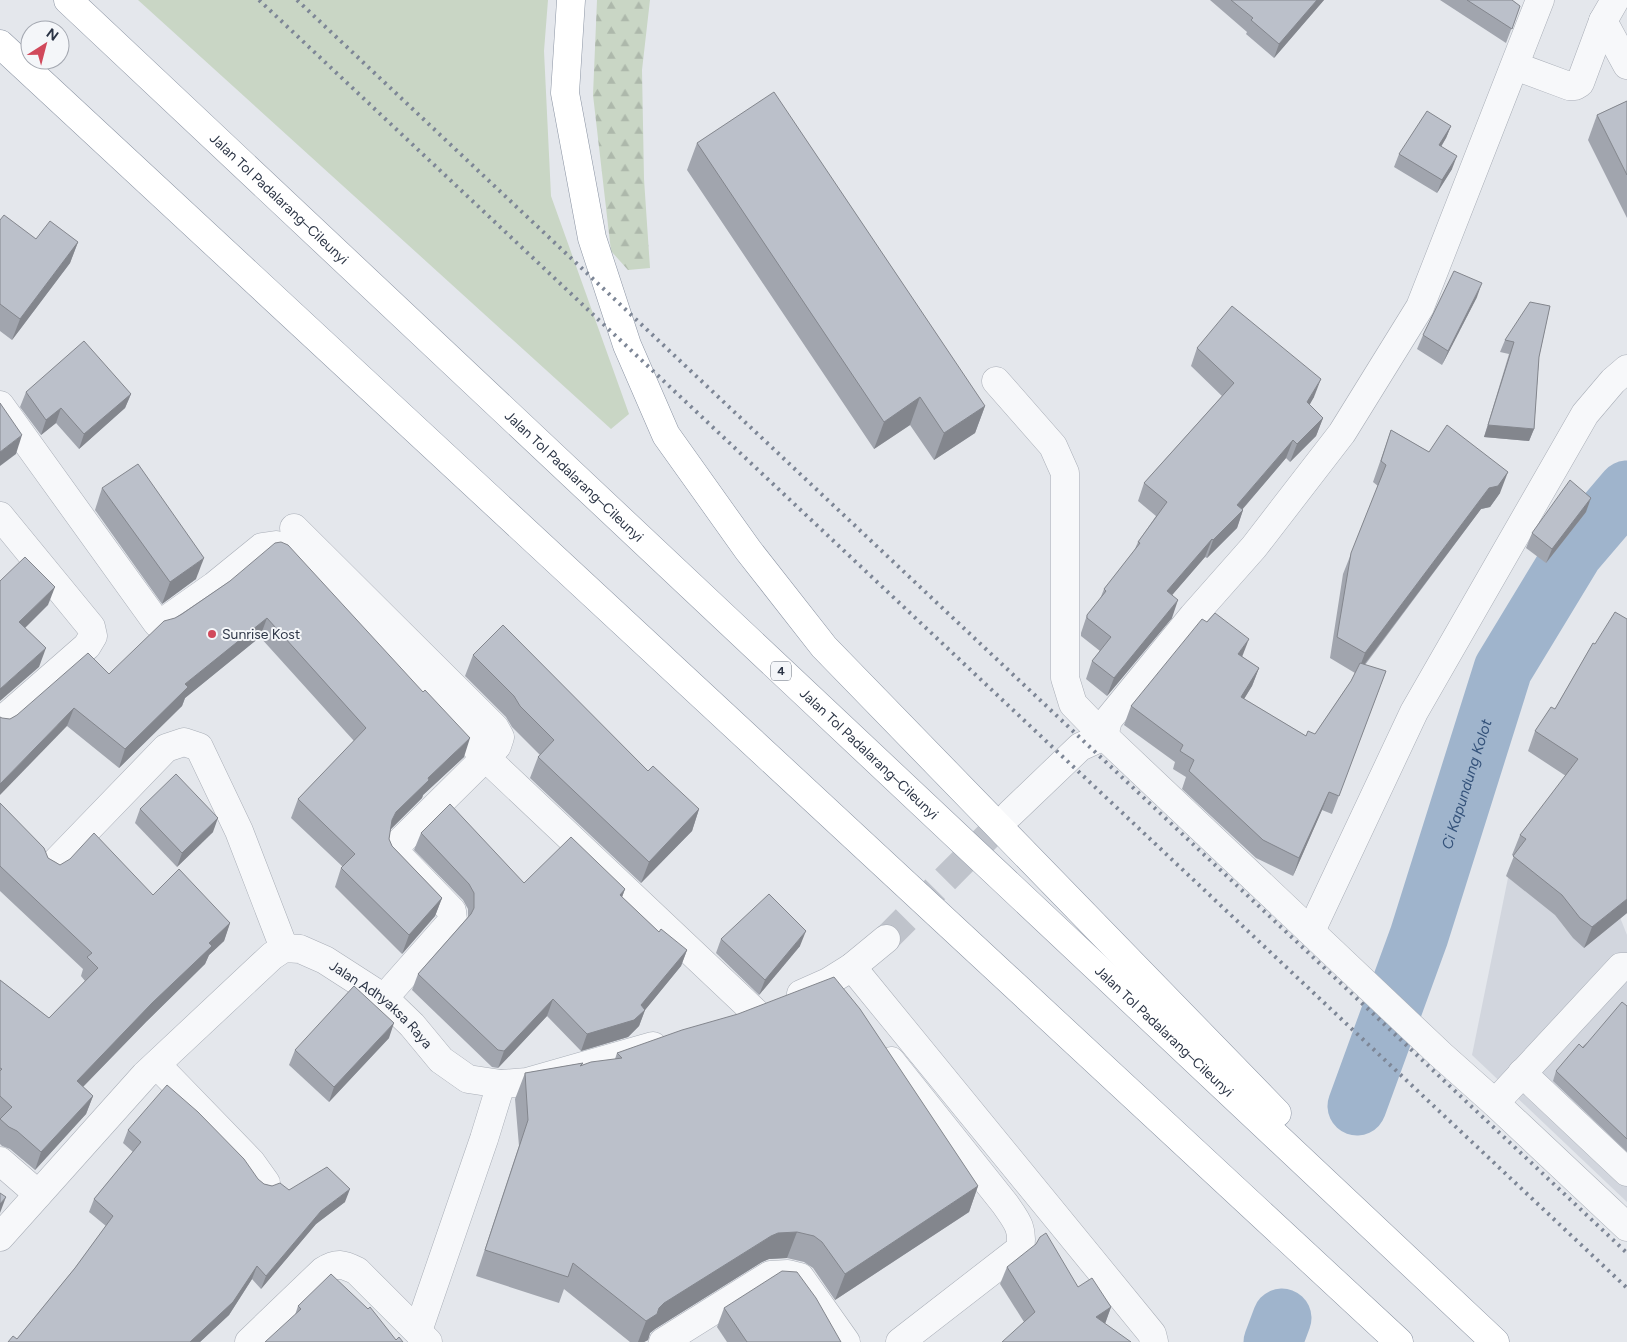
<svg xmlns="http://www.w3.org/2000/svg" width="1627" height="1342" viewBox="0 0 1627 1342" font-family="Figtree,sans-serif">
  <style>
    .built { fill: #d2d6de }
    .green { fill: #c9d6c5 }
    .forest { fill: url(#forest-firs) }
    .lines { fill: none; stroke-linecap: round; stroke-linejoin: round }
    .river { stroke: #9fb4cc; stroke-width: 59 }
    .minor-tunnel { stroke: #bfc3cb; stroke-width: 28; stroke-dasharray: 28 14; stroke-linecap: butt }
    .minor-casing { stroke: #a9aeb7; stroke-width: 29 }
    .highway-casing { stroke: #8b94a3; stroke-width: 29 }
    .minor { stroke: #f7f8fa; stroke-width: 28 }
    .highway { stroke: #fff; stroke-width: 28 }
    .rail { stroke: #7d8696; stroke-width: 4; stroke-dasharray: 2.5 5; stroke-linecap: butt }
    .wall { fill: #a1a5ae }
    .shaded-wall { fill: #83868d }
    .building { fill: #bbc0ca; stroke: #83868d }
    .poi-dot { fill: #d1495b; stroke: #f4f6f9; stroke-width: 2 }
    .labels { text-anchor: middle; dominant-baseline: central; stroke-width: 4; stroke-linejoin: round; paint-order: stroke }
    .shield { fill: #f4f6f9; stroke: #676e7b; stroke-width: 1 }
    .shield-label { font-size: 12px; font-weight: bold; fill: #2b3445 }
    .street-label { font-size: 14px; fill: #2b3445; stroke: #f4f6f9 }
    .poi-label { font-size: 14px; fill: #2b3445; stroke: #f4f6f9; text-anchor: start }
    .water-label { font-size: 15px; font-style: italic; fill: #34527a; stroke: #f4f6f9 }
  </style>
  <defs>
    <pattern id="forest-firs" width="22" height="20" patternUnits="userSpaceOnUse" patternTransform="scale(1.25)"><rect width="22" height="20" fill="#c9d6c5"/><path d="M5 1l3.5 6h-7zM16 11l3.5 6h-7z" fill="#adb8ab"/></pattern>
  </defs>
  <rect width="100%" height="100%" fill="#e4e7ec"/>
  <!-- built -->
  <polygon class="built" points="1508,878 1608,887 1627,935 1627,1202 1472,1055"/>
  <!-- green -->
  <polygon class="green" points="138,0 548,0 544,51 551,196 629,414 611,429"/>
  <!-- forest -->
  <polygon class="forest" points="597,0 650,0 642,70 644,179 650,268 628,270 611,251 593,95"/>
  <g class="lines">
    <!-- river -->
    <g class="river">
      <path id="s1" d="M1357,1106l62,-170 84,-267 71,-117 53,-62"/>
      <polyline points="1273,1342 1282,1318"/>
    </g>
    <!-- minor-tunnel -->
    <polyline class="minor-tunnel" points="886,939 1010,814"/>
    <defs>
      <g id="minor">
        <polyline points="1603,21 1627,65"/>
        <polyline points="1515,66 1569,86 1575,86 1580,83 1603,21 1615,0"/>
        <polyline points="996,381 1053,446 1065,473 1065,678 1073,704 1104,736 1441,1055 1495,1103 1627,1227"/>
        <polyline points="0,405 157,623 161,623 166,620 214,586 262,547 276,545 293,551 485,757 756,1013"/>
        <polyline points="0,516 91,627 93,636 87,646 0,722"/>
        <polyline points="294,528 495,728 500,737 497,746 400,842 397,854 452,911 453,920 384,998"/>
        <polyline points="1104,736 1108,720 1193,616 1254,547 1342,433 1420,307 1540,0"/>
        <polyline points="1010,814 1080,747 1104,736"/>
        <polyline points="52,866 166,748 184,742 199,747 239,831 284,948"/>
        <polyline points="1311,931 1414,712 1585,414 1613,381 1627,369"/>
        <polyline points="852,967 1152,1334 1154,1342"/>
        <polyline points="801,994 828,982 852,967 886,939"/>
        <path d="M891,1061l114,143c11,16 19,24 15,45l-120,93"/>
        <polyline points="157,1065 251,1162 266,1183"/>
        <polyline points="1522,1073 1627,1172"/>
        <polyline points="1495,1103 1621,967 1627,967"/>
        <polyline points="0,1161 38,1194"/>
        <path id="s2" d="M0,1237l145,-162 127,-119 12,-8 16,1 25,11 59,38 28,27 29,35 27,19 33,5 26,-2 126,-36"/>
        <polyline points="418,1331 484,1139 501,1084"/>
        <path d="M249,1342l74,-71c14,-9 20,-7 34,0l71,71"/>
        <polyline points="663,1342 770,1275 788,1274 800,1277 846,1342"/>
      </g>
      <g id="highway">
        <path id="s3" d="M68,0l1427,1342"/>
        <polyline points="571,0 565,93 592,238 627,345 666,435 748,550 824,647 1277,1113"/>
        <polyline points="0,44 1399,1342"/>
      </g>
    </defs>
    <!-- minor casing -->
    <use href="#minor" class="minor-casing"/>
    <!-- highway casing -->
    <use href="#highway" class="highway-casing"/>
    <!-- minor -->
    <use href="#minor" class="minor"/>
    <!-- highway -->
    <use href="#highway" class="highway"/>
    <!-- rail -->
    <g class="rail">
      <polyline points="259,0 1627,1288"/>
      <polyline points="297,0 1627,1253"/>
    </g>
  </g>
  <!-- wall -->
  <g class="wall">
    <polygon points="1210,0 1324,0 1274,58 1246,34 1247,32"/>
    <polygon points="1440,0 1512,0 1520,6 1506,43"/>
    <polygon points="1627,101 1627,218 1588,140 1597,115"/>
    <polygon points="1451,126 1446,138 1441,147 1452,169 1437,193 1394,167 1399,154"/>
    <polygon points="697,143 985,406 975,433 934,460 910,425 874,449 687,170"/>
    <polygon points="0,220 36,239 78,242 70,263 12,340 0,331"/>
    <polygon points="1477,297 1442,365 1417,349 1423,335"/>
    <polygon points="1550,306 1539,357 1534,429 1529,441 1484,437 1509,354 1500,352 1505,340"/>
    <polygon points="1197,348 1314,397 1309,404 1323,418 1316,436 1290,462 1286,458 1242,510 1243,510 1237,528 1207,558 1205,557 1172,595 1172,618 1107,696 1086,679 1092,661 1100,651 1081,636 1081,633 1087,615 1100,599 1104,589 1134,551 1138,542 1156,516 1138,501 1144,483 1222,396 1191,366"/>
    <polygon points="26,392 131,394 125,408 79,449 56,423 41,435 20,407"/>
    <polygon points="1391,430 1500,493 1490,507 1481,509 1365,665 1386,671 1332,814 1322,810 1293,876 1256,858 1182,789 1186,777 1173,769 1175,762 1124,725 1131,706 1207,622 1243,657 1259,668 1252,686 1244,699 1306,736 1315,734 1351,681 1355,673 1330,658 1343,574 1378,486 1373,482"/>
    <polygon points="102,488 196,579 162,604 95,510"/>
    <polygon points="1586,512 1546,563 1526,548 1532,533"/>
    <polygon points="230,581 464,757 423,795 422,798 390,830 389,839 392,846 442,898 435,916 402,954 335,887 341,868 343,867 291,818 298,799 354,741 260,637 185,698 182,706 119,768 67,726 2,718 10,719 109,674 175,618"/>
    <polygon points="1593,643 1627,913 1584,948 1573,938 1555,915 1506,876 1514,856 1512,855 1520,835 1566,776 1528,751 1535,731 1555,709"/>
    <polygon points="473,655 648,771 699,809 692,831 641,883 530,778 538,757 540,755 512,727 506,717 465,676"/>
    <polygon points="0,803 48,858 55,862 60,865 153,895 230,923 224,941 209,955 205,964 146,1022 83,1087 93,1096 86,1114 35,1170 10,1149 2,1146 0,1144 0,980 49,1018 85,981 81,976 83,969 0,891"/>
    <polygon points="140,809 213,832 177,867 135,823"/>
    <polygon points="421,833 524,883 625,889 622,897 659,932 687,950 681,966 645,1010 639,1026 628,1037 581,1051 547,1016 498,1068 492,1067 412,990 418,974 468,917 468,909 463,900 414,850"/>
    <polygon points="721,939 800,946 759,995 716,953"/>
    <polygon points="1627,1006 1627,1152 1553,1081 1556,1071"/>
    <polygon points="389,1038 329,1102 289,1065 295,1050"/>
    <polygon points="617,1053 978,1186 969,1212 835,1300 813,1268 804,1262 787,1258 769,1259 762,1262 655,1329 650,1333 648,1340 644,1342 630,1342 564,1289 559,1303 476,1276 519,1146 515,1099 525,1073 583,1063 582,1065 615,1059"/>
    <polygon points="128,1130 258,1179 264,1184 345,1202 316,1224 261,1289 252,1279 229,1315 200,1342 8,1342 17,1339 75,1268 106,1226 89,1212 94,1199 133,1152 123,1143"/>
    <polygon points="1007,1267 1078,1287 1111,1307 1105,1323 1024,1322 1000,1284"/>
    <polygon points="298,1306 396,1340 295,1315"/>
    <polygon points="724,1308 841,1342 727,1342 717,1327"/>
  </g>
  <!-- shaded-wall -->
  <g class="shaded-wall">
    <polygon points="1317,0 1324,0 1274,58 1279,44"/>
    <polygon points="1451,126 1446,138 1434,158 1439,145"/>
    <polygon points="1457,156 1452,169 1437,193 1442,180"/>
    <polygon points="78,242 70,263 12,340 20,319"/>
    <polygon points="1482,283 1477,297 1442,365 1448,351"/>
    <polygon points="1321,379 1314,397 1301,420 1307,402"/>
    <polygon points="131,394 125,408 79,449 84,434"/>
    <polygon points="920,397 910,425 874,449 884,422"/>
    <polygon points="985,406 975,433 934,460 944,433"/>
    <polygon points="61,408 56,423 41,435 46,420"/>
    <polygon points="1323,418 1316,436 1290,462 1297,444"/>
    <polygon points="1488,425 1534,429 1529,441 1484,437"/>
    <polygon points="22,435 16,454 0,466 0,452"/>
    <polygon points="1293,440 1286,458 1233,520 1243,510 1237,528 1207,558 1213,540 1237,505"/>
    <polygon points="1508,472 1500,493 1490,507 1481,509 1357,674 1365,653 1489,488"/>
    <polygon points="1591,498 1586,512 1546,563 1552,549"/>
    <polygon points="1212,539 1205,557 1160,609 1167,591"/>
    <polygon points="204,558 196,579 162,604 170,582"/>
    <polygon points="55,587 48,605 12,641 19,622"/>
    <polygon points="1178,600 1172,618 1107,696 1114,678"/>
    <polygon points="267,618 260,637 185,698 182,706 119,768 125,749 185,684"/>
    <polygon points="1249,639 1242,657 1238,654"/>
    <polygon points="46,648 39,667 0,701 0,689"/>
    <polygon points="1259,668 1252,686 1234,715 1241,697"/>
    <polygon points="74,708 67,726 0,795 0,784"/>
    <polygon points="470,738 464,757 423,795 422,798 389,831 392,820 396,812 428,778"/>
    <polygon points="1329,792 1322,810 1293,876 1299,858"/>
    <polygon points="699,809 692,831 641,883 649,862"/>
    <polygon points="218,818 213,832 177,867 182,853"/>
    <polygon points="625,889 619,905 620,895"/>
    <polygon points="442,898 435,916 402,954 409,935"/>
    <polygon points="1627,899 1627,913 1584,948 1592,927"/>
    <polygon points="230,923 224,941 209,955 205,964 146,1022 70,1100 77,1081 209,943"/>
    <polygon points="806,931 800,946 759,995 765,980"/>
    <polygon points="687,950 681,966 645,1010 639,1026 628,1037 581,1051 587,1034 641,1005"/>
    <polygon points="553,999 547,1016 498,1068 504,1051"/>
    <polygon points="394,1023 389,1038 329,1102 334,1087"/>
    <polygon points="93,1096 86,1114 35,1170 41,1152"/>
    <polygon points="978,1186 969,1212 835,1300 845,1274"/>
    <polygon points="350,1189 345,1202 316,1224 261,1289 266,1276 321,1211"/>
    <polygon points="6,1197 0,1213 0,1204"/>
    <polygon points="797,1232 787,1258 769,1259 762,1262 655,1329 650,1333 648,1340 644,1342 638,1342 646,1321 664,1303 771,1236 778,1233"/>
    <polygon points="257,1266 252,1279 229,1315 200,1342 190,1342"/>
    <polygon points="1111,1307 1105,1324 1096,1317"/>
  </g>
  <!-- building -->
  <g class="building">
    <polygon points="1231,0 1317,0 1279,44 1251,20 1253,18"/>
    <polygon points="1467,0 1512,0 1520,6 1512,29"/>
    <polygon points="774,92 985,406 944,433 920,397 884,422 697,143"/>
    <polygon points="1627,101 1627,175 1597,115"/>
    <polygon points="1427,111 1451,126 1439,145 1457,156 1442,180 1399,154"/>
    <polygon points="4,215 36,239 50,221 78,242 20,319 0,304 0,220"/>
    <polygon points="1454,271 1482,283 1448,351 1423,335"/>
    <polygon points="1530,302 1550,306 1539,357 1534,429 1488,425 1514,342 1505,340"/>
    <polygon points="1232,306 1321,379 1307,402 1323,418 1297,444 1293,440 1237,505 1243,510 1213,540 1212,539 1167,591 1178,600 1114,678 1092,661 1111,637 1087,618 1087,615 1106,591 1104,589 1140,543 1138,542 1167,502 1144,483 1234,383 1197,348"/>
    <polygon points="84,341 131,394 84,434 61,408 46,420 26,392"/>
    <polygon points="0,403 22,435 0,452"/>
    <polygon points="1447,425 1508,472 1498,486 1489,488 1365,653 1337,637 1351,553 1386,465 1381,461 1391,430 1429,452"/>
    <polygon points="138,464 204,558 170,582 102,488"/>
    <polygon points="1570,480 1591,498 1552,549 1532,533"/>
    <polygon points="281,542 288,545 423,692 425,690 470,738 428,778 429,780 396,812 392,820 389,839 392,846 442,898 409,935 341,868 355,854 298,799 366,728 267,618 185,684 188,687 125,749 74,708 0,784 0,717 2,718 10,719 17,715 88,653 109,674 164,621 175,618 182,614 230,581 275,543"/>
    <polygon points="25,557 55,587 19,622 46,648 0,689 0,581"/>
    <polygon points="1615,612 1627,619 1627,899 1592,927 1580,918 1562,895 1513,856 1526,839 1520,835 1578,759 1535,731 1551,707 1555,709 1593,643 1595,644"/>
    <polygon points="1215,613 1249,639 1238,654 1259,668 1241,697 1306,736 1308,731 1315,734 1351,681 1360,663 1386,671 1339,796 1329,792 1299,858 1263,840 1189,771 1194,760 1180,751 1183,745 1131,706 1202,619 1207,622"/>
    <polygon points="503,625 648,771 653,766 699,809 649,862 538,757 554,740 520,706 514,696 473,655"/>
    <polygon points="176,774 218,818 182,853 140,809"/>
    <polygon points="0,803 44,848 48,858 55,862 60,865 70,859 94,833 153,895 179,869 230,923 209,943 212,946 152,1003 77,1081 93,1096 41,1152 17,1131 9,1127 0,1119 12,1107 0,1096 0,1071 2,1069 0,1068 0,980 49,1018 98,968 87,957 92,953 0,866"/>
    <polygon points="450,804 524,883 571,837 625,889 620,895 659,932 661,929 687,950 641,1005 645,1010 634,1020 587,1034 553,999 504,1051 498,1050 418,974 471,914 474,908 474,893 469,884 421,833"/>
    <polygon points="769,894 806,931 765,980 721,939"/>
    <polygon points="834,977 860,1009 978,1186 845,1274 822,1242 814,1236 797,1232 778,1233 771,1236 664,1303 659,1308 657,1314 646,1321 573,1263 568,1277 485,1250 528,1120 525,1073 583,1063 580,1066 591,1062 622,1058 617,1053 682,1030 738,1014"/>
    <polygon points="354,986 394,1023 334,1087 295,1050"/>
    <polygon points="1622,1002 1627,1006 1627,1139 1556,1071 1579,1044 1583,1048"/>
    <polygon points="167,1085 198,1112 244,1159 258,1179 264,1184 272,1186 280,1183 289,1190 327,1167 350,1189 321,1211 266,1276 257,1266 233,1302 190,1342 8,1342 13,1336 17,1339 75,1268 113,1216 94,1199 141,1142 128,1130"/>
    <polygon points="0,1193 6,1197 0,1204"/>
    <polygon points="1046,1233 1078,1287 1092,1278 1111,1307 1096,1317 1131,1342 1002,1342 1035,1312 1007,1267 1036,1244 1040,1237"/>
    <polygon points="782,1271 797,1272 816,1298 841,1342 747,1342 724,1308"/>
    <polygon points="331,1274 368,1309 370,1307 396,1340 399,1337 403,1342 265,1342 301,1309 298,1306"/>
  </g>
  <!-- markers -->
  <circle class="poi-dot" cx="212" cy="634" r="5"/>
  <g class="labels">
    <!-- shield labels -->
    <rect class="shield" x="771" y="661.5" width="20" height="19" rx="4"/>
    <g class="shield-label">
      <text x="781" y="671">4</text>
    </g>
    <!-- street labels -->
    <g class="street-label">
      <text stroke="none"><textPath href="#s3" startOffset="290">Jalan Tol Padalarang–Cileunyi</textPath></text>
      <text stroke="none"><textPath href="#s3" startOffset="695">Jalan Tol Padalarang–Cileunyi</textPath></text>
      <text stroke="none"><textPath href="#s3" startOffset="1100">Jalan Tol Padalarang–Cileunyi</textPath></text>
      <text stroke="none"><textPath href="#s2" startOffset="521">Jalan Adhyaksa Raya</textPath></text>
      <text stroke="none"><textPath href="#s3" startOffset="1505">Jalan Tol Padalarang–Cileunyi</textPath></text>
    </g>
    <!-- poi labels -->
    <g class="poi-label">
      <text x="222" y="634">Sunrise Kost</text>
    </g>
    <!-- water labels -->
    <g class="water-label">
      <text stroke="none"><textPath href="#s1" startOffset="340">Ci Kapundung Kolot</textPath></text>
    </g>
  </g>
  <!-- north arrow -->
  <g transform="translate(45 45) rotate(36)"><circle r="24" fill="#f4f6f9" stroke="#a4a8b1"/>
  <path d="M0-4L9 19L0 12L-9 19Z" fill="#d1495b"/>
  <text y="-8" font-size="14" font-weight="bold" text-anchor="middle" fill="#2b3445">N</text>
  </g>
</svg>
